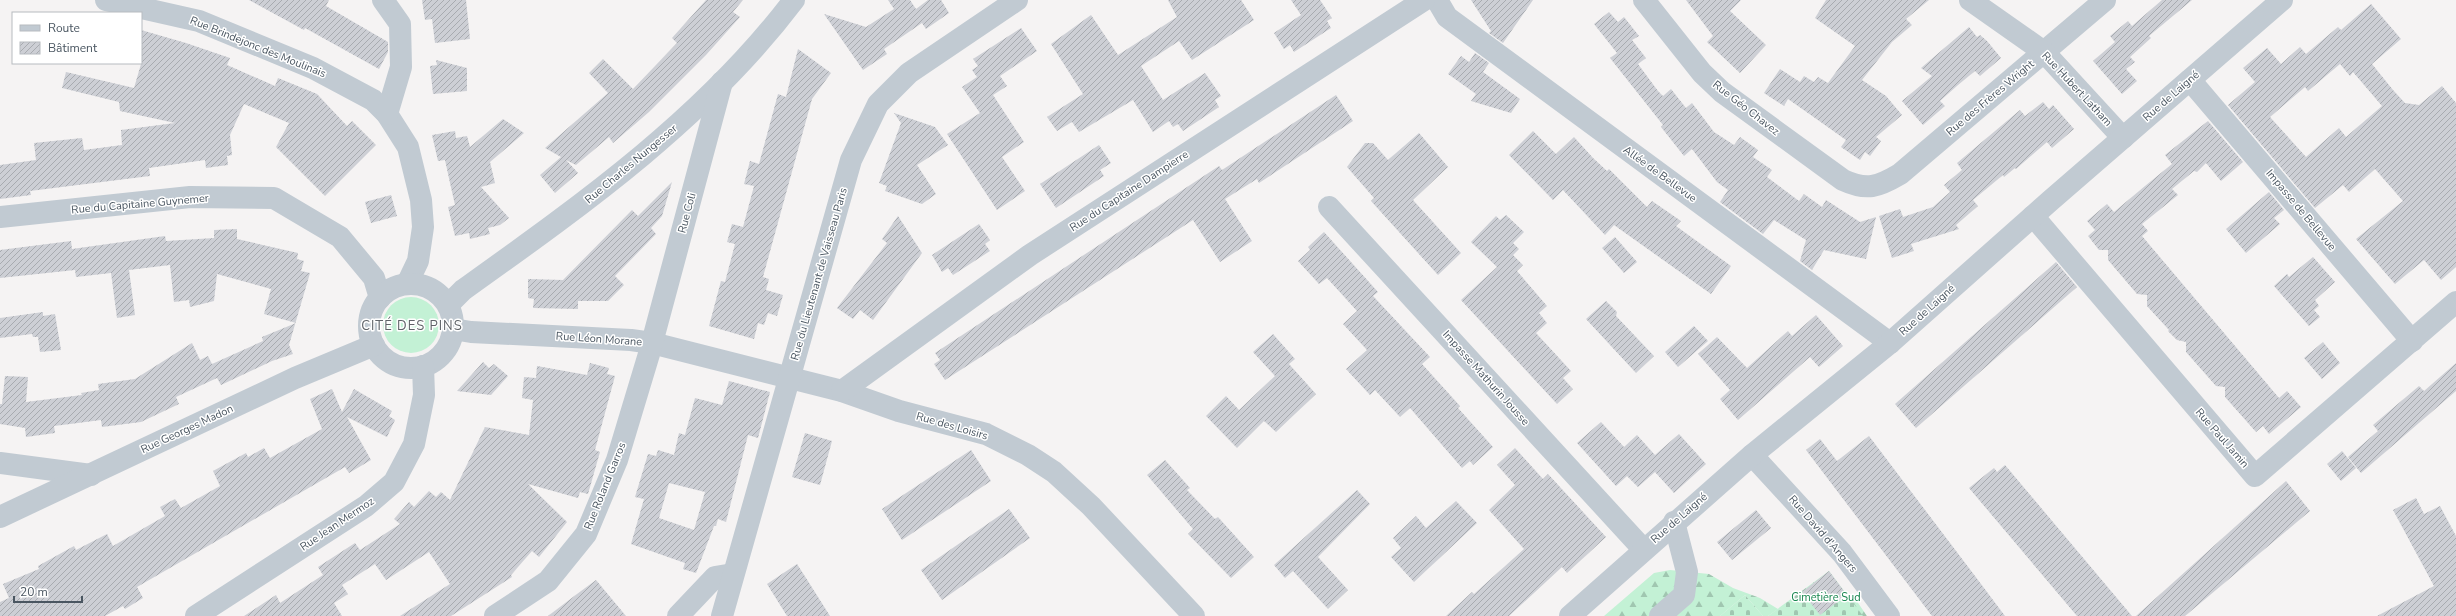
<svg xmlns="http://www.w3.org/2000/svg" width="2456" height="616" viewBox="0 0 2456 616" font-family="'Nunito Sans',sans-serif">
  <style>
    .grass { fill: #c3f1d5 }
    .forest { fill: url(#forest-firs) }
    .cemetery { fill: url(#cemetery-stones) }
    .building { fill: url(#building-hatch); fill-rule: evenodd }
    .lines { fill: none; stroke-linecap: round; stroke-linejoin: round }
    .minor { stroke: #c1cad2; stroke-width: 22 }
    .labels { text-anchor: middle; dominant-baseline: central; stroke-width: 3; stroke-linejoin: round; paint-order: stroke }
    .street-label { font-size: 11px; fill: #4a5661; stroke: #fff }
    .park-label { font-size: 11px; fill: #17864f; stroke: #fff }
    .quarter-label { font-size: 13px; letter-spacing: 1px; fill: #5f6368; stroke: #fff }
  </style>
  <defs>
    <pattern id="forest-firs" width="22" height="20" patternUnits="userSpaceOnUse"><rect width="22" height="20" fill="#c3f1d5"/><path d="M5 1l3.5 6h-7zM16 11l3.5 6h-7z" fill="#a0c6b0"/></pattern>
    <pattern id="cemetery-stones" width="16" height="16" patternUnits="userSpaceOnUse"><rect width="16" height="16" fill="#c3f1d5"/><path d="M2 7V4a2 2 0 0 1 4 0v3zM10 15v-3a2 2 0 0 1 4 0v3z" fill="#a0c6b0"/></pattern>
    <pattern id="building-hatch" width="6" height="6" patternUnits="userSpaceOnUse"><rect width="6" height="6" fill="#cdcfd5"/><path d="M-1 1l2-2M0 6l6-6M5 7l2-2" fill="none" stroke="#a8abb0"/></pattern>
  </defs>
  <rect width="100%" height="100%" fill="#f5f3f3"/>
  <!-- grass -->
  <circle class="grass" cx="411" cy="325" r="28"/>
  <!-- forest -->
  <g class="forest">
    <polygon points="1670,570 1709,574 1733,588 1760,598 1778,609 1768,616 1763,616 1745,595 1720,616 1604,616 1654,573"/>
    <polygon points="1856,600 1867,616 1832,616 1845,601"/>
  </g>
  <!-- cemetery -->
  <g class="cemetery">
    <polygon points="1829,571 1863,616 1768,616"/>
    <polygon points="1745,595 1763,616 1720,616"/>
  </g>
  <!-- building -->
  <g class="building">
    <polygon points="249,0 329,0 326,6 388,42 388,52 379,69 305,28 304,30"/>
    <polygon points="422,0 466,0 470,39 435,43 432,19 425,20"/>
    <polygon points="706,0 743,0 733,12 740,17 706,55 649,112 613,143 609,137 576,165 566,160 578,173 555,193 540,175 561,157 545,148 608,93 589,73 603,59 633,89 677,43 672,38"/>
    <polygon points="888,0 910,0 916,9 928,0 941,0 949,13 926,29 922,23 884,49 887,54 863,70 824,14 866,27 894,9"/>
    <polygon points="1168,0 1241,0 1254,20 1192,60 1179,41 1141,66 1163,100 1205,73 1221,96 1215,100 1219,107 1183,131 1178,124 1173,127 1169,121 1153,132 1133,100 1079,132 1072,122 1057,131 1047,117 1083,94 1051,44 1091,15 1118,55 1177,17"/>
    <polygon points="1291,0 1320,0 1332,18 1327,21 1331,28 1294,52 1290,45 1284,49 1274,33 1301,15"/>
    <polygon points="1471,0 1533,0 1503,43 1489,33 1491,31"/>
    <polygon points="1686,0 1741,0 1730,11 1766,45 1740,73 1707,42 1713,36"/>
    <polygon points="1826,0 1929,0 1906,19 1912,25 1892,42 1862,80 1886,96 1902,115 1876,137 1881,141 1870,156 1865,152 1860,160 1841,147 1846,140 1815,118 1788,99 1784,106 1764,93 1780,69 1800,82 1804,76 1814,82 1818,77 1828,83 1855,46 1815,18"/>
    <polygon points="2162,0 2192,0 2149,36 2151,38 2130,57 2135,62 2126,69 2137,81 2122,94 2093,61 2115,42 2110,36 2128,21 2132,26"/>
    <path d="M2371,4l30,35 -29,25 21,26 12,13 14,2 23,-19 14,17v164l-15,13 -17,-20 -29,24 -39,-45 47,-38 -28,-32 -26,23 -6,-7 -28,23 -87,-103 27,-23 -12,-14 24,-20 14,16 19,-17 6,7 32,-27 3,3zM2340,64l10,12 3,-4 29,34 -36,31 -7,-9 -33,29 -36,-40 35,-30 3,4z"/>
    <polygon points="1609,12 1618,22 1624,17 1639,36 1632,40 1646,58 1638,64 1658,91 1663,96 1671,89 1686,108 1692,103 1714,132 1734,145 1740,137 1758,150 1753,157 1772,170 1767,177 1799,201 1804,194 1822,207 1826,200 1860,222 1876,217 1866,259 1824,250 1812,270 1800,261 1806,240 1774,220 1763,234 1720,202 1728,190 1717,182 1692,149 1684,156 1661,127 1663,125 1610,58 1617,53 1594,24"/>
    <polygon points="1969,27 1977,37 1980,35 1987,41 2001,58 1980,76 1975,71 1958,85 1940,101 1945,106 1923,125 1902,101 1932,76 1921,68"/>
    <polygon points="1021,28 1037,51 1000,76 1007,86 993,95 1024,142 1002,157 1025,191 997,210 947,134 980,113 962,87 977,77 972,70 978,66 973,59"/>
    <polygon points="141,30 186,43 230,58 227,65 275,86 278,78 317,94 347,126 352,121 376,145 325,196 276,147 289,123 244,104 230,135 232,155 227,156 228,165 206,168 205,160 149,168 150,176 30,191 31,195 0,199 0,165 36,160 34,143 82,138 84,150 122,145 121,130 175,123 120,111 119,102 62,88 66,72 134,88 141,64"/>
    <polygon points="798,49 831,73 812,99 763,277 769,279 766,290 783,295 777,316 768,313 764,325 758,323 754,339 709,326 721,281 725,282 735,244 727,242 732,224 743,227 754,186 744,184 750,161 759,164 778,94 786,97"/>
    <polygon points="1475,53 1489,63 1483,72 1520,99 1511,113 1471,101 1476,94 1448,74 1461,56 1469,62"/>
    <polygon points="436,60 467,68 467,91 433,94 430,66 437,65"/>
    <polygon points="1336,95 1353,121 1259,183 1257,179 1225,199 1252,241 1220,262 1193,220 945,380 934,364 940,360 935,353 1219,166 1222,170"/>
    <polygon points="2043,102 2049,109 2053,105 2074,129 2052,148 2047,142 2016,169 2015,168 2004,177 2003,175 1973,200 1978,206 1956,225 1959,229 1911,244 1914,251 1892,258 1879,216 1900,209 1903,217 1933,207 1950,192 1944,185 1962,170 1957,163 2020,110 2025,116"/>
    <polygon points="894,113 935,127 948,145 917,165 936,194 922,204 885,191 887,186 879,183 901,123"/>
    <polygon points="503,119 524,133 490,162 495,183 481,187 509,218 500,225 488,228 490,234 470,239 469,233 455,236 448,207 455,205 450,183 445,160 438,161 432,135 455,131 456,138 467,136 470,147"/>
    <polygon points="2208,121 2243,162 2221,181 2206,163 2197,172 2194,171 2172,189 2178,195 2142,224 2148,231 2142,236 2279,398 2287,391 2301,407 2269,434 2263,426 2256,432 2225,397 2225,387 2216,386 2186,352 2186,342 2177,340 2168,331 2169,330 2147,306 2147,295 2137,294 2108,260 2108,250 2099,250 2088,236 2095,230 2087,221 2107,204 2114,212 2145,186 2172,164 2165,155"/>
    <polygon points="1533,131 1556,154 1574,137 1593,158 1607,171 1609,169 1647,207 1652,201 1681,221 1676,226 1731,266 1711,294 1614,225 1605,235 1563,190 1553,200 1509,155"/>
    <polygon points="1419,133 1448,167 1413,200 1461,253 1438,275 1371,201 1374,198 1347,167 1365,143 1373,143 1388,160"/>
    <polygon points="1099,145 1111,163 1100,170 1104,176 1056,208 1040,184"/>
    <polygon points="672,182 662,216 651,228 656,234 615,276 624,285 608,301 578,301 578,309 533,308 534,299 528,298 528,279 563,280 632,210 638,216"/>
    <polygon points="2269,192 2284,210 2274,218 2280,224 2246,253 2226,229"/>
    <polygon points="391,195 397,216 371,223 365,202"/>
    <polygon points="1506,215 1524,232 1513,243 1519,249 1513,255 1523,265 1517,271 1547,306 1539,313 1547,323 1536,333 1571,371 1563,378 1573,389 1557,404 1461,300 1497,267 1471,242 1496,216 1500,220"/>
    <polygon points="898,216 922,253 873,320 860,310 853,319 837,308 887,243 882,239"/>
    <polygon points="979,224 990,240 985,244 990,251 953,275 948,268 942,272 932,255"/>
    <polygon points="237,229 237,239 298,253 297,259 304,261 301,271 310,273 289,345 293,354 272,361 221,385 217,378 176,397 179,404 141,422 102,427 101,420 78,423 54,426 55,433 26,437 25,428 0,424 0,404 2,404 5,376 28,377 26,402 82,395 81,393 99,390 98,384 135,379 192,343 200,360 208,356 212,364 263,341 262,337 296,323 264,314 271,289 217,274 214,301 190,307 189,300 174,302 170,265 129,270 135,315 117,318 111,273 76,277 75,270 0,278 0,250 71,241 72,249 165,236 166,241 214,238 214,230"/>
    <polygon points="1324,232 1378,292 1373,296 1430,357 1422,364 1460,406 1458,408 1493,447 1473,465 1470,461 1462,468 1410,408 1400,417 1375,390 1370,395 1346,369 1367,350 1343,324 1357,311 1327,278 1319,284 1298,261 1310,250 1308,247"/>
    <polygon points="1615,237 1637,262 1624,273 1602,248"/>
    <polygon points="2313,257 2335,282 2315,300 2319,306 2314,310 2320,317 2309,326 2274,286 2287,274 2289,277"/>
    <polygon points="2056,262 2077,287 1916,428 1895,404"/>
    <polygon points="1606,301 1617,312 1616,316 1654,356 1636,373 1586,319"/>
    <polygon points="43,312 43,316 55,314 61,350 40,352 38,337 33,337 32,334 0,338 0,318"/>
    <polygon points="1816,315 1843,346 1819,367 1810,357 1738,420 1720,399 1730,390 1698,354 1717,337 1747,368 1788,331 1792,336"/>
    <polygon points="1694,326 1708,341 1678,367 1665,352"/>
    <polygon points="1273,334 1295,359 1289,364 1316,394 1276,432 1264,421 1237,448 1206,416 1226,396 1239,410 1275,376 1253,352"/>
    <polygon points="2323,342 2340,363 2322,379 2304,358"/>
    <polygon points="483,362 489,368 494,364 508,376 491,395 457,391"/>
    <polygon points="590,363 609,368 607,374 615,376 595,450 600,452 588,494 580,492 578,498 528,484 567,522 539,557 532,551 511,575 512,577 451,616 400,616 450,584 429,552 386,580 375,564 342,585 348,594 334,603 342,616 244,616 276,595 280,603 323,575 318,567 355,543 360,550 400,524 394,519 409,502 414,507 429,491 436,497 441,492 450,500 485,427 529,435 533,400 522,398 524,377 536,378 537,366 587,375"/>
    <polygon points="2456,363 2456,391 2361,473 2348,457 2378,431 2373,425 2419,386 2424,391"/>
    <path d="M729,381l41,11 -12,46 -10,-3 -22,87 -8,-3 -2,7h-2l-18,47 -13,-4 2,-6 -54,-19 13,-45 -9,-2 13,-43 8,2 2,-6 16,5 5,-22 6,2 10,-37 27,7zM669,483l36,9 -11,38 -35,-12z"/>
    <polygon points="332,389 342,412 354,389 392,411 389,416 395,420 387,437 347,417 371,460 349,473 345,467 137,587 143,598 125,609 123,606 105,616 0,616 0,602 9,598 3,584 39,569 38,566 74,546 76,550 107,534 113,546 165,516 160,507 175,499 181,508 220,486 213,471 246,453 248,457 264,448 270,458 322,429 310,399"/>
    <polygon points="1601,422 1624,447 1637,435 1655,455 1679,434 1706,464 1674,493 1655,472 1638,487 1627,476 1616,486 1577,443"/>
    <polygon points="805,433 832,441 820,485 792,477"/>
    <polygon points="1869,436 1975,576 2005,616 1932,616 1806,450 1820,439 1837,461"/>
    <polygon points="1515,448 1543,479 1548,474 1606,537 1567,573 1562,567 1509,616 1446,616 1472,592 1474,594 1524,549 1489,510 1515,485 1497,465"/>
    <polygon points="971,450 991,481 902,540 882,509"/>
    <polygon points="2342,451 2356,468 2341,481 2327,464"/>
    <polygon points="1165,460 1190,488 1187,490 1215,519 1218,517 1254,557 1231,578 1188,534 1193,529 1147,475"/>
    <polygon points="2005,465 2132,616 2077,616 1969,488 1994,468 1997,472"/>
    <polygon points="2286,481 2310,511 2185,616 2136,616"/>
    <polygon points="1357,490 1370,504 1318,557 1348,590 1328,609 1293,571 1285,578 1274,565"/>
    <polygon points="2416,498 2424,514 2440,506 2456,536 2456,616 2377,616 2434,586 2393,510"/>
    <polygon points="1456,501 1477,523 1414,582 1391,557 1401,548 1393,538 1416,516 1426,528"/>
    <polygon points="1009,509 1030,538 942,600 921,570"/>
    <polygon points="1756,510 1771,528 1732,560 1717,542"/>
    <polygon points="797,564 806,578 830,616 787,616 767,584"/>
    <polygon points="1829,571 1847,595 1820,615 1802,592"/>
    <polygon points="596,580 626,616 548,616 577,594"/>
  </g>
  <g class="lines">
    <!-- minor -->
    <g class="minor">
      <polyline points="106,0 199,21 313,68 373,100 387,114 408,147 421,200 423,227 418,261 407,284"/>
      <polyline points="383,0 400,24 401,67 387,114"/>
      <polyline points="1437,0 1447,17 1890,343"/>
      <path d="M1644,0l58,73 20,19 121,88c24,11 35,7 57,-6l205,-174"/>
      <polyline points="1970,0 2044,52 2123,138"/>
      <polyline points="2190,80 2412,341"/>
      <polyline points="1329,207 1643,549"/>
      <polyline points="2033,216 2255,476 2456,302"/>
      <polyline points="0,217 190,197 274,198 340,237 374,278 380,298"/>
      <circle cx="411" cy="326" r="42"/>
      <path d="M448,305l15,-15c119,-85 242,-172 331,-290"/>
      <polyline points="453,329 471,332 631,340 652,343 842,391 899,411 986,434 1028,455 1054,472 1091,506 1194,616"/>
      <polyline points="842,391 1030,255 1424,0"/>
      <polyline points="1752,455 1842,553 1889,616"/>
      <polyline points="0,463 91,475"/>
      <polyline points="0,517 295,378 374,345"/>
      <polyline points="196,616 366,506 394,482 414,444 424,395 423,366"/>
      <polyline points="495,616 548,581 586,534 617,460 649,354 722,82"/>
      <polyline points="678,616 715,577 733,574"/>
      <polyline points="722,616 851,160 878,104 909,73 1017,0"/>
      <polyline points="1570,616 1752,455 1890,343 2050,201 2282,0"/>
      <polyline points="1660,616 1684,595 1687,572 1674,522"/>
    </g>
  </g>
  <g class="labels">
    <!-- street labels -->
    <g class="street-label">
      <text transform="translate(258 47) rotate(22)">Rue Brindejonc des Moulinais</text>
      <text transform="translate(2077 89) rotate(47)">Rue Hubert Latham</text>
      <text transform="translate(2171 96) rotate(-41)">Rue de Laigné</text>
      <text transform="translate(1990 98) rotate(-40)">Rue des Frères Wright</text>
      <text transform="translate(1746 108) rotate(38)">Rue Géo Chavez</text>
      <text transform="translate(631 164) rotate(-40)">Rue Charles Nungesser</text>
      <text transform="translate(1660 174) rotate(36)">Allée de Bellevue</text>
      <text transform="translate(1129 191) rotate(-33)">Rue du Capitaine Dampierre</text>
      <text transform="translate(140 204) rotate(-5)">Rue du Capitaine Guynemer</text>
      <text transform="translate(2301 210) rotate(50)">Impasse de Bellevue</text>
      <text transform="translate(687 213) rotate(-75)">Rue Coli</text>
      <text transform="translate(819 274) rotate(-74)">Rue du Lieutenant de Vaisseau Paris</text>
      <text transform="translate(1927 310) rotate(-42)">Rue de Laigné</text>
      <text transform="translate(599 339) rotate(4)">Rue Léon Morane</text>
      <text transform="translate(1486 378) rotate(48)">Impasse Mathurin Jousse</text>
      <text transform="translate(952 426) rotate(16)">Rue des Loisirs</text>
      <text transform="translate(187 429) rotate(-25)">Rue Georges Madon</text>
      <text transform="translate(2222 438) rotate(49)">Rue Paul Jamin</text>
      <text transform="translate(605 486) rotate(-68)">Rue Roland Garros</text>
      <text transform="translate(1679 518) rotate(-41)">Rue de Laigné</text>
      <text transform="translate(337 524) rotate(-34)">Rue Jean Mermoz</text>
      <text transform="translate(1823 534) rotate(49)">Rue David d'Angers</text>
    </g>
    <!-- park labels -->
    <g class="park-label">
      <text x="1826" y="597">Cimetière Sud</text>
    </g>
    <!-- quarter labels -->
    <g class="quarter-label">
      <text x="412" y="326">CITÉ DES PINS</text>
    </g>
  </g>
  <!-- legend -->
  <rect x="12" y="12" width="130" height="52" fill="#ffffff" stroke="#b7bbc0"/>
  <rect x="20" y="25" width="20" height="6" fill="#c1cad2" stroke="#b7bbc0"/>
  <text x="48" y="32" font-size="12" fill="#4a5661">Route</text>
  <rect x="20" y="42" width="20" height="12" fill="url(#building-hatch)" stroke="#b7bbc0"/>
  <text x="48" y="52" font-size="12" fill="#4a5661">Bâtiment</text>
  <!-- scale -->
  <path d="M14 596v6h68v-6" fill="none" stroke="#4a5661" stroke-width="2"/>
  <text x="20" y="596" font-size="12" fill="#4a5661" stroke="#ffffff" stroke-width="3" paint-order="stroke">20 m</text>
</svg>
